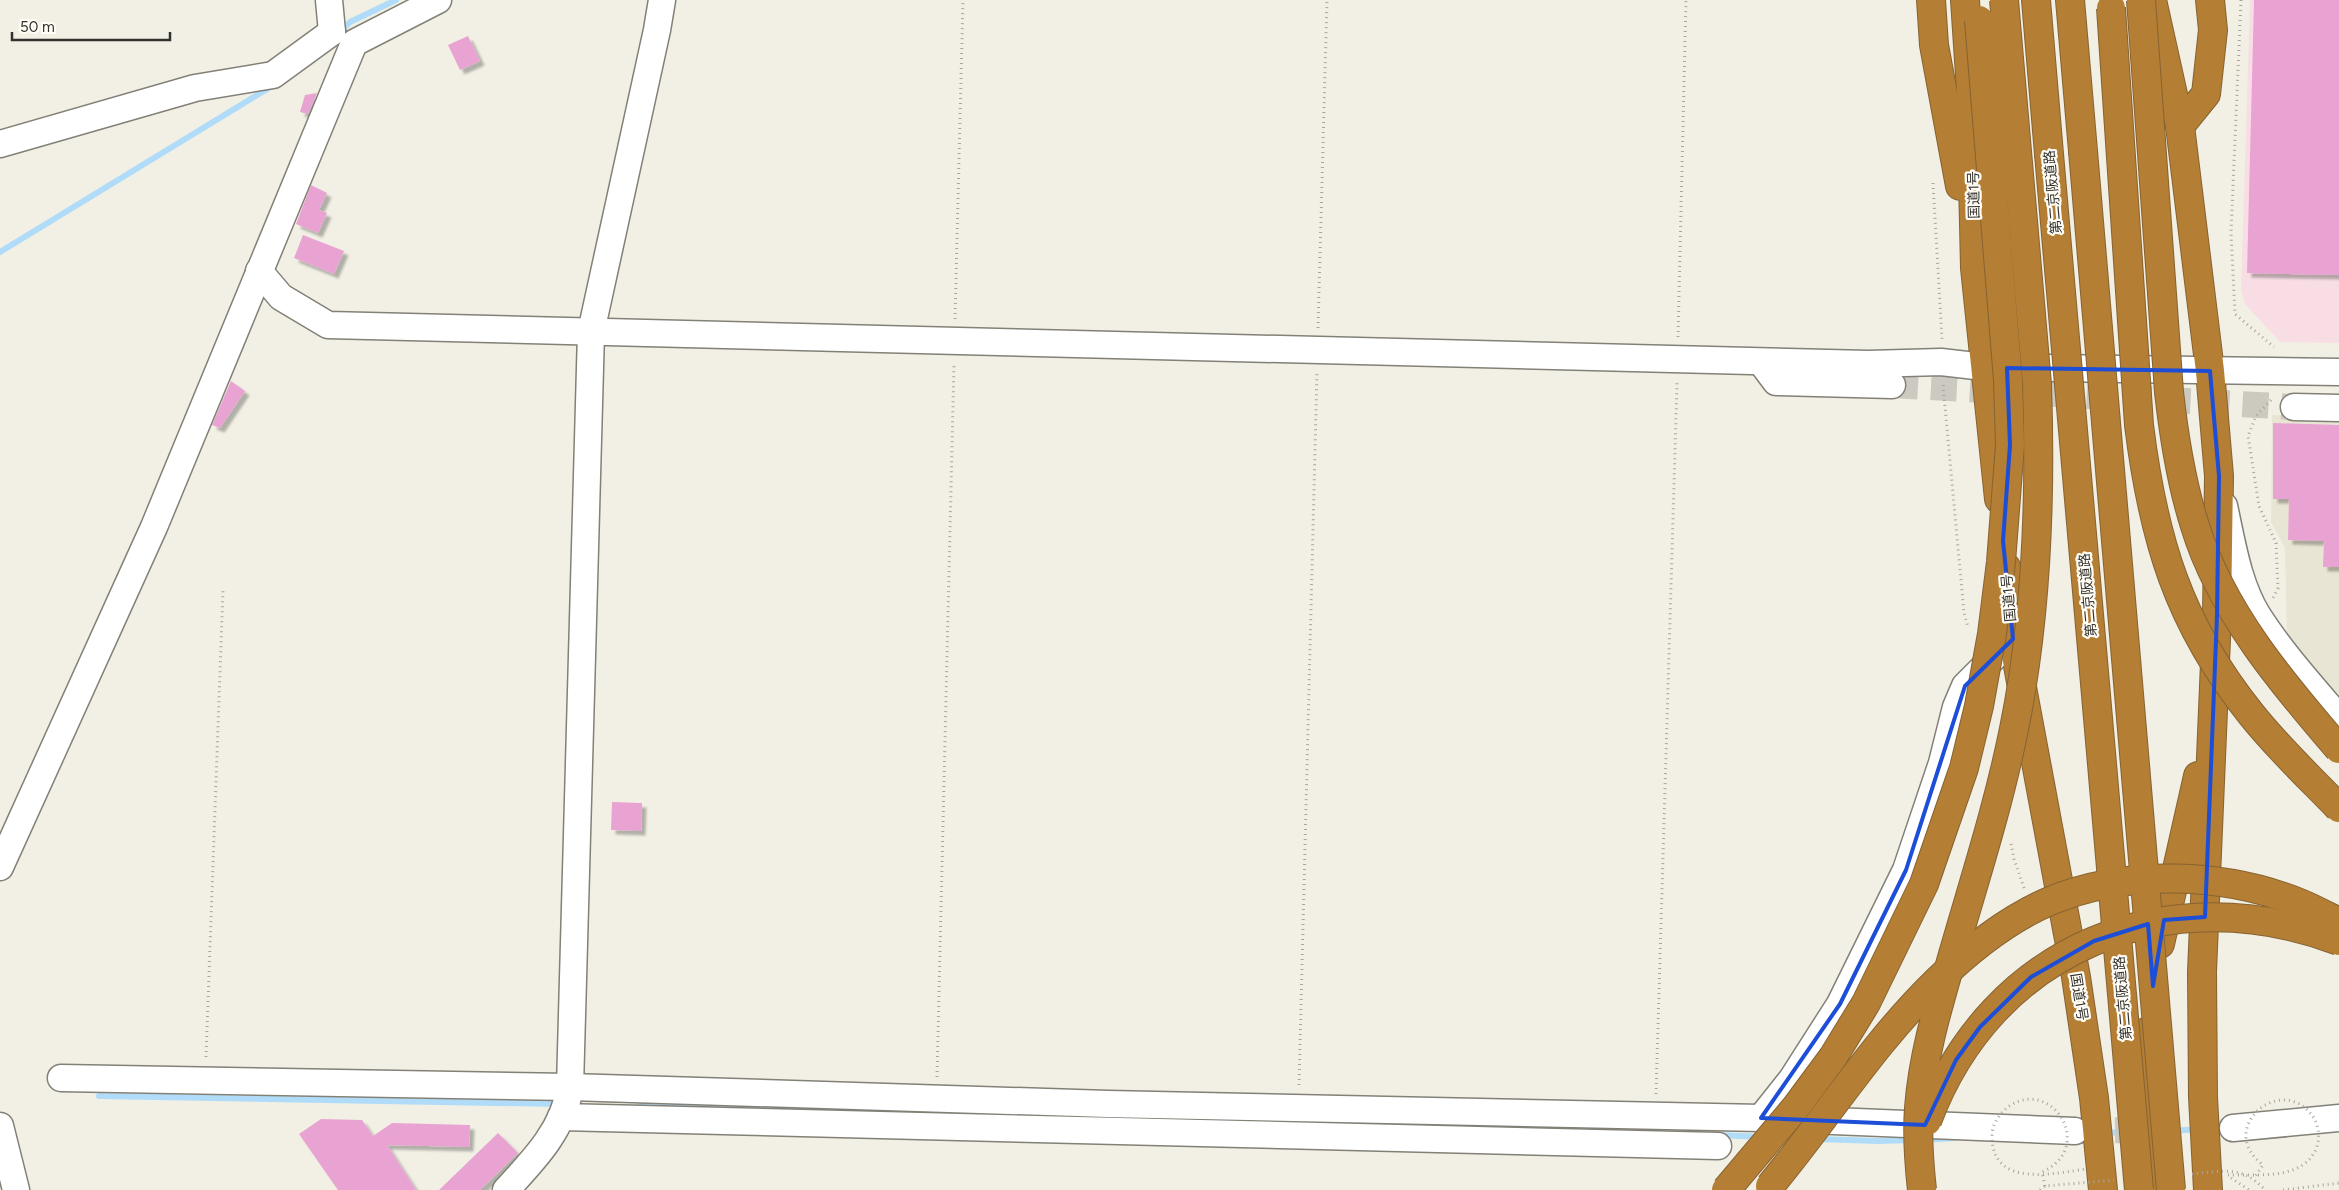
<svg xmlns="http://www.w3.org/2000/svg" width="2339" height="1190" viewBox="0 0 2339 1190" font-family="Figtree,'Noto Sans JP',sans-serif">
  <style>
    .built { fill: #e9e5d4 }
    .industrial { fill: #f8dee4 }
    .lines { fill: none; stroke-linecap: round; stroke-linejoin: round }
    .stream { stroke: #b0dcf9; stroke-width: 6 }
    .building { fill: #e9a3d2; filter: url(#shadow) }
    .minor-tunnel { stroke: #cccac0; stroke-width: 26; stroke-dasharray: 26 13; stroke-linecap: butt }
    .minor-casing { stroke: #828077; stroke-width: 29 }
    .highway-casing { stroke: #866332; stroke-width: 30 }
    .path { stroke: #a7a59d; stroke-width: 3; stroke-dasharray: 1 4; stroke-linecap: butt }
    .minor { stroke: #fff; stroke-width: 26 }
    .highway { stroke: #b47e34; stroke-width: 28 }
    .highway-bridge-casing { stroke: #866332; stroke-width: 30; stroke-linecap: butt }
    .path-bridge { stroke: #a7a59d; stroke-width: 3; stroke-dasharray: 1 4; stroke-linecap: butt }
    .highway-bridge { stroke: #b47e34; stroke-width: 28 }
    .marked { fill: none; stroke: #1d4ed8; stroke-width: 4; stroke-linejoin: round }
    .labels { text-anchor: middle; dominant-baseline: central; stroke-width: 4.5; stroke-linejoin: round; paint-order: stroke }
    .street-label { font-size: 14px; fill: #32312d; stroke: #fffdf5 }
  </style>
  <defs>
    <filter id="shadow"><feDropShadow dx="4.5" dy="4.5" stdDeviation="1" flood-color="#0004"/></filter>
  </defs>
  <rect width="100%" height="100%" fill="#f2f0e5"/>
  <!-- built -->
  <polygon class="built" points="2272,415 2339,416 2339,702 2287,641 2285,548 2271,522"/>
  <!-- industrial -->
  <polygon class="industrial" points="2250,0 2339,0 2339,343 2280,342 2245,304 2241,290"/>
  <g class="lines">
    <!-- stream -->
    <g class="stream">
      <polyline points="340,32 350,22 396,0"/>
      <polyline points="0,252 272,86"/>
      <polyline points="99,1096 560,1104"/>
      <polyline points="640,1106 930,1111"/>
      <polyline points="1477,1125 1607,1130"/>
      <polyline points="2172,1131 2199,1129"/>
      <polyline points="2104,1133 2127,1132"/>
      <polyline points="1717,1135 1762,1137"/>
      <polyline points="1817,1139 1878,1141 1912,1140"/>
      <polyline points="1924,1140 1954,1138"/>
    </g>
  </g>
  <!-- building -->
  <g class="building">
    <polygon points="2254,0 2339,0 2339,275 2247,273"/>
    <polygon points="468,36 480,61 460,70 448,45"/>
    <polygon points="317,93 308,114 300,112 305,95"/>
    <polygon points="311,185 327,193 319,210 327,213 318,233 296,224"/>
    <polygon points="303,235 344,251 334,274 294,258"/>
    <polygon points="231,381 245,391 220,428 212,425"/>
    <polygon points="2273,423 2339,425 2339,567 2323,567 2324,541 2288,540 2289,499 2273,499"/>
    <polygon points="612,802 642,803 641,831 611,830"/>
    <polygon points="321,1119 362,1120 373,1136 392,1123 470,1125 469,1147 387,1145 416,1190 338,1190 299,1134"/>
    <polygon points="498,1133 518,1153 480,1190 439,1190"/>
  </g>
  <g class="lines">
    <!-- minor-tunnel -->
    <g class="minor-tunnel">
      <polyline points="1892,385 2294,407"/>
      <polyline points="2076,1131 2227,1128"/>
    </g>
    <defs>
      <g id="minor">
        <polyline points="329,0 332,32"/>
        <polyline points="0,144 195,88 273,75 332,32"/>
        <polyline points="259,271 281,297 328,325 1868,364 1941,362 1984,367 2339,372"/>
        <polyline points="1761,362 1776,382 1892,385"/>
        <polyline points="2294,407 2339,408"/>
        <path d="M2224,506c8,36 14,78 34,110 23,36 53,69 81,102"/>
        <polyline points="0,867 154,527 354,43 438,0"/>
        <polyline points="61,1078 570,1087 1108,1104 1761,1118 2075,1131"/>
        <polyline points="561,1117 1718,1146"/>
        <polyline points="1761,1118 1792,1079 1840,1004 1906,870 1942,763 1956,707 1965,686 1995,656"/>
        <polyline points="0,1126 16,1190"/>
        <polyline points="2233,1128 2339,1118"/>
        <path d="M506,1190c28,-30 58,-61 64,-103l21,-755 66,-302 5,-30"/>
      </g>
      <g id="highway">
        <polyline points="1931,0 1934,45 1960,186"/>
        <polyline points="1965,0 1971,91 1975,268 1999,499"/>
        <polyline points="2036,0 2049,154"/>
        <polyline points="2070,0 2083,151"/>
        <polyline points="2152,0 2180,126 2210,371 2219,476 2217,615 2202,972 2203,1097 2208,1190"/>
        <polyline points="2180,126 2206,94 2213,30 2210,0"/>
        <polyline points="2006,567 2013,639 2076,977 2094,1098 2103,1190"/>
        <polyline points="2160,944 2198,776"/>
        <polyline points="2148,1031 2146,1086 2155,1190"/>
      </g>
    </defs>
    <!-- minor casing -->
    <use href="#minor" class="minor-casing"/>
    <!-- highway casing -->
    <use href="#highway" class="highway-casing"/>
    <!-- path -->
    <g class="path">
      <polyline points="2241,0 2231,233 2235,314 2274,347"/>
      <polyline points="1933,183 1942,339"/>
      <polyline points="955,319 963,0"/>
      <polyline points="1318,328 1327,0"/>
      <polyline points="1678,337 1686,0"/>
      <polyline points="1943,385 1964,613 1968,627"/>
      <polyline points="2271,400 2256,416 2248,436 2259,506 2276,543 2278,588 2273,598"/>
      <polyline points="2011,844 2014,859 2024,888"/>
      <polyline points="206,1057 223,590"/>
      <polyline points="937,1077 954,363"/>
      <polyline points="1299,1085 1317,371"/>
      <polyline points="1656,1094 1677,383"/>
      <polyline points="2231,1178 2249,1190"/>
      <polyline points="2283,1190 2339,1183"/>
    </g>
    <!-- minor -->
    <use href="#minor" class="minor"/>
    <!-- highway -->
    <use href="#highway" class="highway"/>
    <defs>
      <g id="highway-bridge">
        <path d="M2141,0l28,392c5,45 12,90 26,134 26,85 87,157 144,223"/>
        <path d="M2111,8l28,417c14,113 39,198 112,289 27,34 58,63 88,94"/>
        <polyline points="2083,151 2171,1190"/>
        <polyline points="2049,154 2139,1190"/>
        <path d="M1927,1121c65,-174 241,-245 412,-180"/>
        <path d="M1770,1186c56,-67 103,-143 167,-205 32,-31 71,-62 113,-80 77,-32 175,-29 252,3 12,5 25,12 37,18"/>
        <polyline points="1726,1190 1796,1107 1833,1057 1866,1003 1924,884 1964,768 1979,706 1992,634 2001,562 2010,445 2008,380 1979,20"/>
        <path d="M1922,1190c-3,-27 -5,-55 -3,-82 4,-54 20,-105 35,-157 21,-73 45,-147 60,-222 23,-113 27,-230 23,-345l-33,-384"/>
      </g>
    </defs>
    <!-- highway-bridge casing -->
    <use href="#highway-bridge" class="highway-bridge-casing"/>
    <!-- path-bridge -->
    <g class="path-bridge">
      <path d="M2192,1174c31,-3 50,-9 73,16"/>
      <path d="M2228,1175c29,-1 74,6 88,-26 4,-9 3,-21 -1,-29 -29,-51 -102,7 -52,45l-9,13"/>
      <path d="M2045,1186l-3,-14c54,-24 11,-93 -31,-67 -11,7 -19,19 -19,31 0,53 62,37 95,33"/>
      <polyline points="2040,1190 2045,1186 2114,1180"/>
    </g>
    <!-- highway-bridge -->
    <use href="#highway-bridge" class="highway-bridge"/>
  </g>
  <!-- marked area -->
  <path class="marked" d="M2007,368l203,3 9,105 -2,139 -12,302 -41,3 -11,66 -5,-62 -54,17 -63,36 -51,50 -24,33 -31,65 -164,-7 79,-114 66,-134 59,-184 48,-47 -10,-98 7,-96z"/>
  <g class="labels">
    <!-- street labels -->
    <g class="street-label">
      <text transform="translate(2053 192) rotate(-95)">第二京阪道路</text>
      <text transform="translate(1974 195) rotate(-91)">国道1号</text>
      <text transform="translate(2088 595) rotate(-95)">第二京阪道路</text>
      <text transform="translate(2009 598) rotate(-95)">国道1号</text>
      <text transform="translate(2079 997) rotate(81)">国道1号</text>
      <text transform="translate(2123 998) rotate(-95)">第二京阪道路</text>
    </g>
  </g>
  <!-- scale -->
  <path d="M12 32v8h158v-8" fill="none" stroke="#32312d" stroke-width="2.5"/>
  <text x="20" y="32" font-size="15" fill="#32312d" stroke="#fffdf5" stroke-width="4" paint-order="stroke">50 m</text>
</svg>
